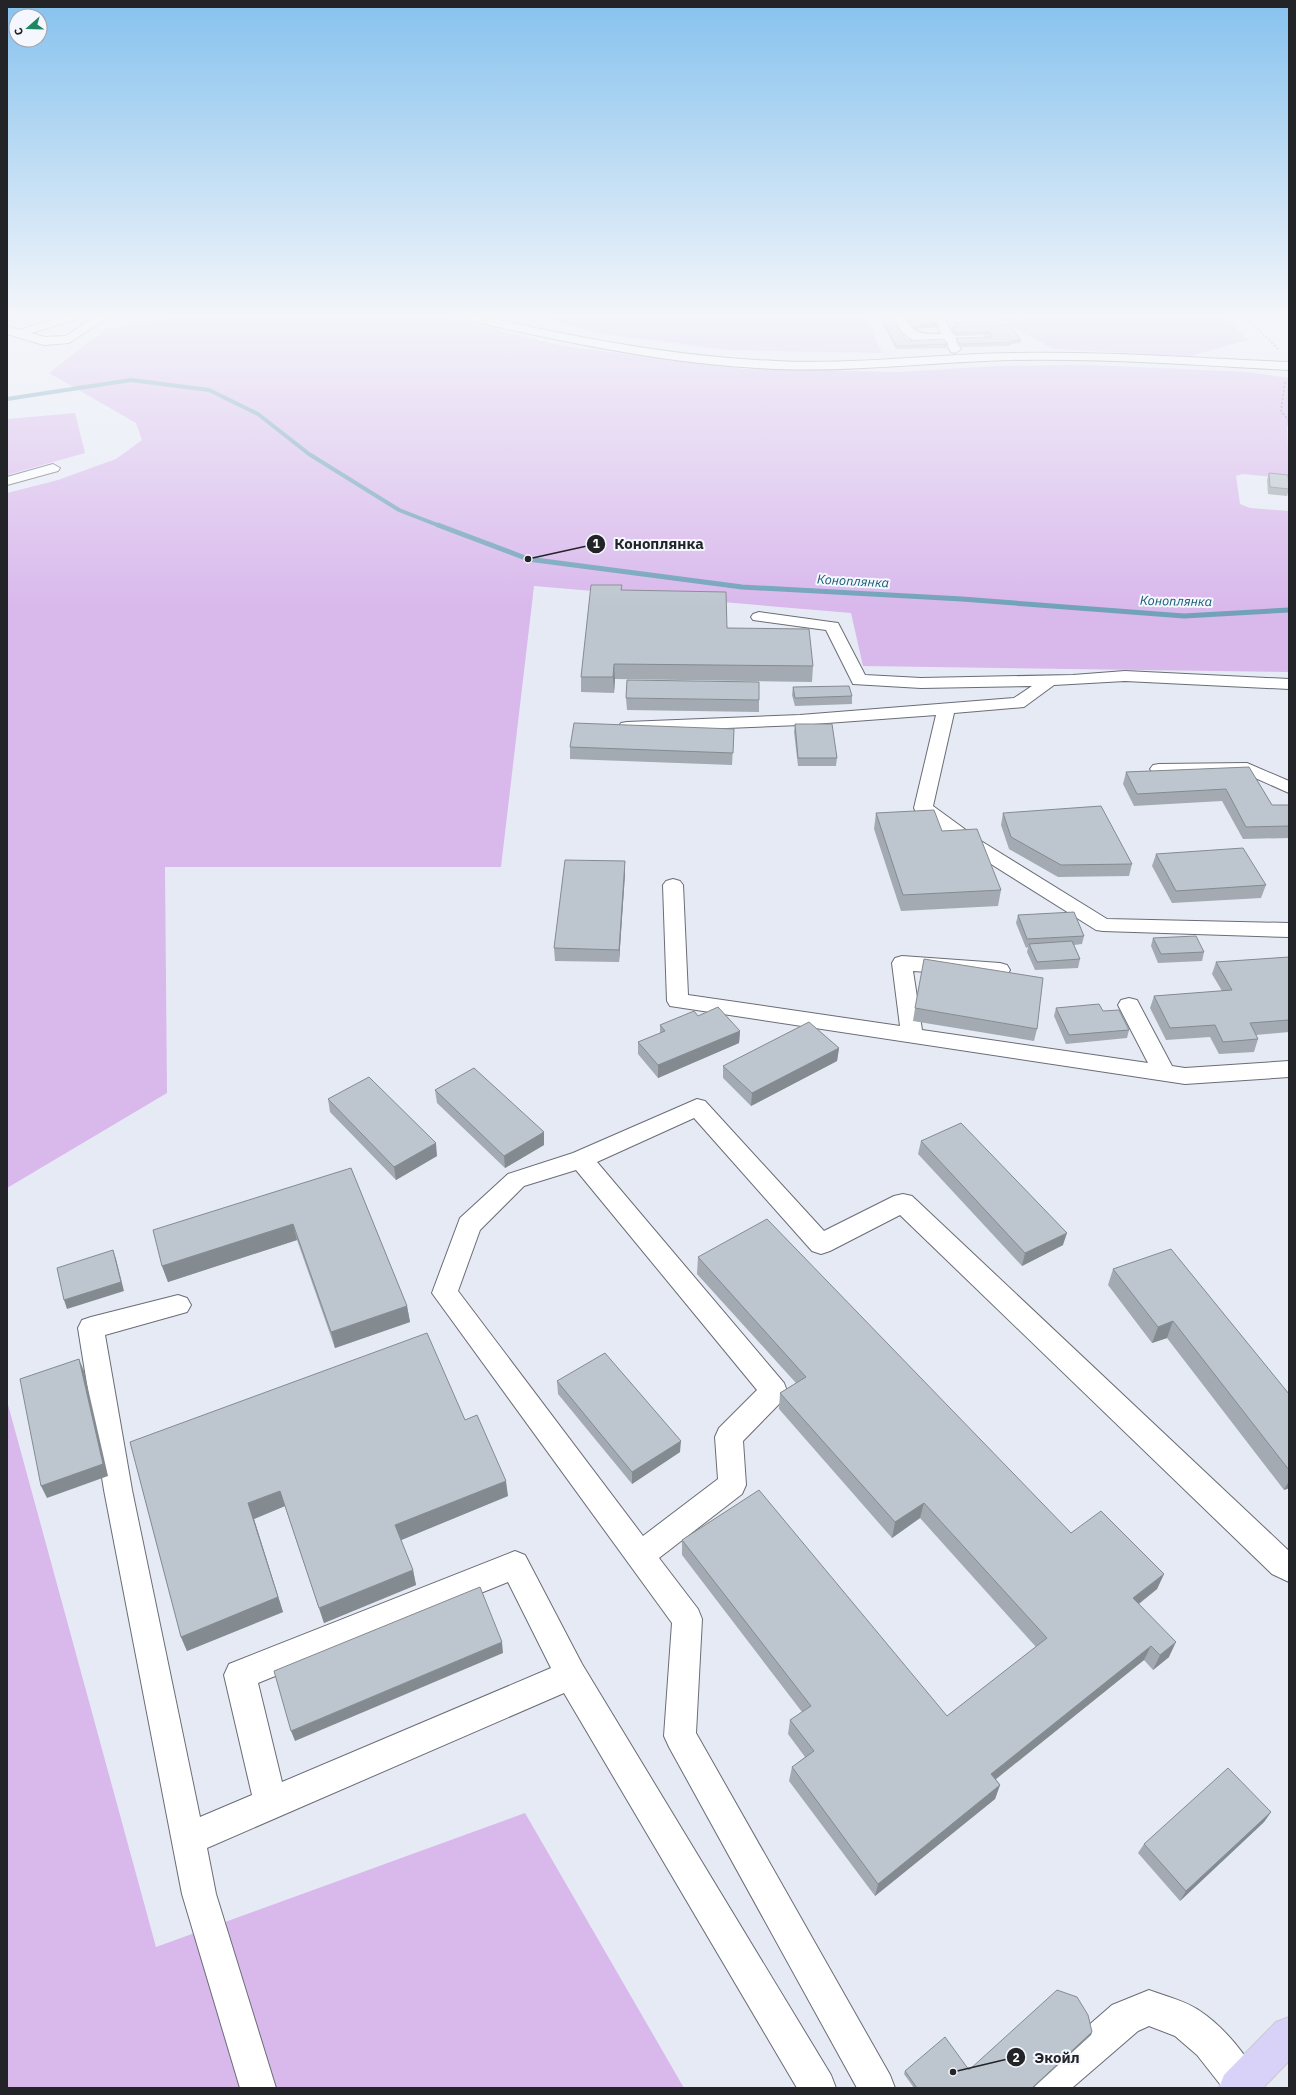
<svg xmlns="http://www.w3.org/2000/svg" width="1296" height="2095" viewBox="0 0 1296 2095" font-family="'IBM Plex Sans',sans-serif">
  <style>
    .green { fill: #d9b8ec }
    .lines { fill: none; stroke-linecap: round; stroke-linejoin: round }
    .stream-far1 { stroke: #71a2b9; stroke-width: 4 }
    .stream { stroke: #71a2b9; stroke-width: 5 }
    .minor-casing { stroke: #6a6d76; stroke-width: 2 }
    .major-casing { stroke: #cacacb; stroke-width: 2 }
    .path { stroke: #84878e; stroke-width: 1.5; stroke-dasharray: 2 2; stroke-linecap: butt }
    .minor { fill: #fff; fill-rule: evenodd }
    .major { fill: #d8d1f8; fill-rule: evenodd }
    .wall { fill: #a3aab1 }
    .shaded-wall { fill: #848b90 }
    .building { fill: #bdc6ce; stroke: #848b90 }
    .labels { text-anchor: middle; dominant-baseline: central; stroke-width: 4; stroke-linejoin: round; paint-order: stroke }
    .far-water-label { font-size: 13px; font-style: italic; fill: #105973; stroke: #f5f7fe }
    .leader { fill: none; stroke: #222427; stroke-width: 1.5 }
    .callout-dot { fill: #222427; stroke: #f5f7fe; stroke-width: 1.5 }
    .mark-label { font-size: 12px; text-anchor: middle; font-weight: bold; fill: #fff }
    .callout-label { font-size: 15px; text-anchor: middle; font-weight: bold; fill: #222427; stroke: #f5f7fe; stroke-width: 4; stroke-linejoin: round; paint-order: stroke }
  </style>
  <rect width="100%" height="100%" fill="#e6eaf5"/>
  <!-- green -->
  <g class="green">
    <polygon points="174,314 432,314 562,346 743,369 898,372 998,366 1088,365 1248,372 1289,378 1289,425 1287,426 1289,476 1284,478 1242,474 1236,476 1240,504 1250,508 1289,511 1289,672 863,666 851,613 534,586 501,867 165,867 167,1093 7,1188 7,493 58,480 116,459 142,440 136,423 49,373 106,329 159,321"/>
    <polygon points="525,314 864,314 882,353 727,350 603,334"/>
    <polygon points="990,314 1221,314 1248,340 1189,356 1053,349"/>
    <polygon points="75,413 85,453 7,475 7,419"/>
    <polygon points="7,1401 156,1947 525,1813 684,2088 7,2088"/>
  </g>
  <g class="lines">
    <!-- stream-far1 -->
    <polyline class="stream-far1" points="7,399 131,380 209,390 258,414 309,454 399,510 440,526"/>
    <!-- stream -->
    <polyline class="stream" points="438,525 528,559 742,587 962,599 1184,616 1289,610"/>
    <defs>
      <g id="minor">
        <polygon points="70,314 89,314 87,316 31,333 45,337 66,336 99,314 113,314 69,343 44,345 7,334 7,326 19,330"/>
        <path d="M447,314h23c101,22 203,43 306,47 79,4 157,-7 236,-8 92,-2 185,5 277,9v8c-93,-5 -186,-12 -279,-10 -77,2 -154,12 -232,9 -110,-4 -218,-28 -325,-52z"/>
        <path d="M890,314h12c12,20 16,20 39,20l-11,-20h12l11,20h28l6,4 -6,4h-24l4,7 -6,4 -4,-1 -6,-10c-33,0 -37,2 -55,-28z"/>
        <polygon points="53,464 60,468 58,471 7,485 7,477"/>
        <polygon points="759,612 838,623 865,675 921,678 1073,675 1125,671 1289,679 1289,689 1125,681 1054,685 1024,707 954,713 933,806 981,841 1107,919 1289,923 1289,937 1103,931 1096,930 967,849 916,812 914,808 936,715 800,725 627,732 621,731 618,727 621,723 627,722 800,715 1014,698 1032,686 921,688 853,684 826,630 753,620 751,617 753,614"/>
        <polygon points="1247,763 1289,781 1289,793 1244,773 1159,774 1153,773 1150,769 1153,765 1159,764"/>
        <polygon points="673,879 680,881 683,885 688,995 900,1026 892,963 895,958 902,956 1000,963 1007,965 1010,970 1007,975 1000,977 913,971 922,1030 1148,1063 1118,1005 1121,1000 1129,998 1137,1000 1172,1066 1185,1068 1289,1061 1289,1077 1185,1084 670,1006 667,1001 663,885 666,881"/>
        <path d="M697,1099l8,2 119,130 70,-35 9,-2 9,2 377,355v31l-17,-8 -372,-359 -70,36 -9,3 -9,-3 -118,-133 -97,44 187,221 3,8 -3,8 -41,42 3,44 -4,9 -83,64 39,51 4,10 -6,114 194,342 5,13h-38l-188,-341 -5,-11 8,-113 -240,-330 28,-75 48,-44 65,-21zM576,1170l181,220 -38,38 -4,9 3,42 -75,57 -185,-245 22,-61 44,-44z"/>
        <path d="M178,1295l9,3 4,7 -4,7 -82,23 27,155 68,327 52,-22 -28,-120 5,-11 286,-113 10,4 57,109 249,411 5,13h-39l-233,-395 -357,155 9,46 60,194h-36l-58,-194 -78,-404 -26,-162 4,-8 9,-3zM508,1582l43,86 -269,114 -24,-99z"/>
        <path d="M1149,1990c16,6 37,11 51,21 23,15 50,47 60,72l-2,5h-35l-26,-33 -22,-19 -26,-10 -11,5 -66,57h-39l10,-23 69,-60z"/>
      </g>
      <g id="major">
        <polygon points="1269,314 1282,314 1289,321 1289,330 1285,329"/>
        <polygon points="1289,2017 1289,2061 1263,2088 1219,2088 1224,2075 1276,2022"/>
      </g>
    </defs>
    <!-- minor casing -->
    <use href="#minor" class="minor-casing"/>
    <!-- major casing -->
    <use href="#major" class="major-casing"/>
    <!-- path -->
    <g class="path">
      <polyline points="1243,314 1278,349"/>
      <polyline points="1285,382 1281,411 1289,421"/>
    </g>
    <!-- minor -->
    <use href="#minor" class="minor"/>
    <!-- major -->
    <use href="#major" class="major"/>
  </g>
  <!-- wall -->
  <g class="wall">
    <polygon points="877,314 891,314 906,341 948,344 947,348 896,349"/>
    <polygon points="903,314 932,314 939,327 914,329"/>
    <polygon points="941,314 958,314 959,316 959,319 945,319"/>
    <polygon points="954,323 999,326 1021,340 1020,343 1011,344 1011,346 959,347 956,342 956,338 990,338 988,335 955,336 951,330 952,327 955,327 954,326"/>
    <polygon points="1269,473 1289,486 1289,490 1287,496 1268,494 1267,480"/>
    <polygon points="622,585 622,590 727,628 813,666 812,682 615,679 614,693 581,692 581,677"/>
    <polygon points="793,687 852,696 852,704 795,706 792,695"/>
    <polygon points="626,698 759,700 759,712 627,710"/>
    <polygon points="795,724 837,758 836,766 798,766 794,732"/>
    <polygon points="734,729 732,765 570,759 570,747"/>
    <polygon points="1249,767 1272,805 1289,805 1289,838 1243,839 1222,801 1134,806 1123,784 1126,772"/>
    <polygon points="876,813 942,831 1001,890 998,906 901,911 874,829"/>
    <polygon points="1003,813 1132,864 1129,876 1058,877 1009,849 1001,825"/>
    <polygon points="1156,854 1266,885 1261,898 1172,903 1152,866"/>
    <polygon points="625,861 625,874 619,962 555,961 554,948"/>
    <polygon points="1018,915 1084,936 1082,944 1074,945 1080,959 1078,968 1035,970 1027,952 1028,947 1026,948 1016,923"/>
    <polygon points="1153,938 1204,952 1202,961 1158,963 1151,946"/>
    <polygon points="1289,957 1289,1032 1256,1035 1258,1039 1254,1052 1219,1054 1210,1037 1166,1040 1150,1008 1154,996 1222,991 1212,974 1216,962"/>
    <polygon points="915,1008 1037,1029 1034,1041 913,1021"/>
    <polygon points="1056,1008 1103,1011 1129,1030 1127,1038 1066,1044 1054,1016"/>
    <polygon points="660,1025 740,1031 739,1043 658,1078 638,1054 638,1042 660,1033"/>
    <polygon points="839,1048 837,1061 751,1106 723,1078 723,1066"/>
    <polygon points="435,1090 544,1145 505,1168 437,1103"/>
    <polygon points="328,1099 437,1156 396,1180 330,1112"/>
    <polygon points="921,1141 1063,1245 1022,1266 918,1154"/>
    <polygon points="351,1168 407,1306 410,1322 335,1348 297,1240 168,1282 162,1266"/>
    <polygon points="698,1257 1071,1533 1164,1574 1157,1589 1139,1604 1169,1657 1153,1670 1144,1660 996,1779 1000,1785 995,1799 875,1896 789,1781 792,1767 805,1757 788,1734 790,1720 802,1712 682,1555 682,1540 947,1716 1036,1647 920,1518 892,1538 779,1409 780,1393 796,1383 697,1274"/>
    <polygon points="1113,1269 1289,1394 1289,1488 1284,1490 1167,1338 1152,1343 1108,1285"/>
    <polygon points="557,1381 680,1452 632,1484 558,1394"/>
    <polygon points="465,1420 508,1496 401,1540 413,1570 416,1585 324,1623 285,1506 254,1519 283,1612 187,1651 181,1637 130,1442"/>
    <polygon points="1271,1812 1264,1822 1180,1901 1138,1853 1144,1844"/>
    <polygon points="1092,2032 1091,2035 1033,2088 914,2088 904,2074 905,2071 969,2070"/>
  </g>
  <!-- shaded-wall -->
  <g class="shaded-wall">
    <polygon points="939,323 939,327 914,329 914,326"/>
    <polygon points="614,664 615,679 614,693 613,677"/>
    <polygon points="625,861 625,874 619,962 619,950"/>
    <polygon points="740,1031 739,1043 658,1078 658,1065"/>
    <polygon points="839,1048 837,1061 751,1106 752,1093"/>
    <polygon points="544,1132 544,1145 505,1168 504,1156"/>
    <polygon points="436,1143 437,1156 396,1180 394,1167"/>
    <polygon points="293,1224 297,1240 168,1282 162,1266"/>
    <polygon points="1067,1233 1063,1245 1022,1266 1025,1253"/>
    <polygon points="113,1250 116,1259 124,1291 67,1309 64,1300"/>
    <polygon points="407,1306 410,1322 335,1348 331,1332"/>
    <polygon points="1173,1321 1167,1338 1152,1343 1158,1327"/>
    <polygon points="79,1359 84,1371 108,1476 47,1498 41,1486"/>
    <polygon points="681,1441 680,1452 632,1484 632,1472"/>
    <polygon points="506,1481 508,1496 399,1541 395,1525"/>
    <polygon points="1289,1481 1289,1488 1284,1490"/>
    <polygon points="280,1491 285,1506 254,1519 283,1612 187,1651 181,1637 248,1503"/>
    <polygon points="924,1503 920,1518 892,1538 895,1522"/>
    <polygon points="413,1570 416,1585 324,1623 319,1608"/>
    <polygon points="1164,1574 1157,1589 1127,1613 1133,1598"/>
    <polygon points="502,1642 503,1653 295,1741 291,1731"/>
    <polygon points="1176,1642 1169,1657 1153,1670 1160,1655"/>
    <polygon points="1151,1646 1144,1660 986,1787 991,1774"/>
    <polygon points="1000,1785 995,1799 875,1896 878,1884"/>
    <polygon points="1271,1812 1264,1822 1180,1901 1186,1891"/>
    <polygon points="1092,2032 1091,2035 1033,2088 1032,2088"/>
  </g>
  <!-- building -->
  <g class="building">
    <polygon points="879,314 891,314 906,341 944,339 948,344 897,346"/>
    <polygon points="906,314 932,314 939,323 914,326"/>
    <polygon points="944,314 958,314 959,316 945,316"/>
    <polygon points="996,321 999,326 1010,325 1021,340 1011,341 1012,342 960,344 956,338 992,337 989,332 955,333 952,327 957,327 954,323"/>
    <polygon points="1269,473 1288,475 1289,489 1270,487"/>
    <polygon points="591,585 622,585 621,590 726,592 727,628 809,629 813,666 614,664 613,677 581,677"/>
    <polygon points="627,680 759,682 759,700 626,698"/>
    <polygon points="849,686 852,696 795,698 793,687"/>
    <polygon points="574,723 734,729 733,753 570,747"/>
    <polygon points="795,724 832,724 837,758 798,758"/>
    <polygon points="1249,767 1272,805 1289,805 1289,826 1246,827 1226,789 1137,794 1126,772"/>
    <polygon points="1101,806 1132,864 1061,865 1011,837 1003,813"/>
    <polygon points="934,810 942,831 977,829 1001,890 903,895 876,813"/>
    <polygon points="1243,848 1266,885 1176,891 1156,854"/>
    <polygon points="565,860 625,861 619,950 554,948"/>
    <polygon points="1074,912 1084,936 1027,939 1018,915"/>
    <polygon points="1196,936 1204,952 1161,954 1153,938"/>
    <polygon points="1072,941 1080,959 1037,962 1029,944"/>
    <polygon points="1289,957 1289,1020 1250,1023 1258,1039 1223,1042 1215,1025 1170,1028 1154,996 1232,990 1216,962"/>
    <polygon points="924,959 1043,978 1037,1029 915,1008"/>
    <polygon points="1099,1004 1103,1011 1119,1010 1129,1030 1069,1035 1056,1008"/>
    <polygon points="718,1007 740,1031 658,1065 638,1042 665,1031 660,1025 694,1011 698,1016"/>
    <polygon points="809,1022 839,1048 752,1093 723,1066"/>
    <polygon points="474,1068 544,1132 504,1156 435,1090"/>
    <polygon points="369,1077 436,1143 394,1167 328,1099"/>
    <polygon points="961,1123 1067,1233 1025,1253 921,1141"/>
    <polygon points="351,1168 407,1306 331,1332 293,1224 162,1266 153,1230"/>
    <polygon points="767,1219 1071,1533 1101,1511 1164,1574 1133,1598 1176,1642 1160,1655 1151,1646 991,1774 1000,1785 878,1884 792,1767 814,1751 790,1720 811,1706 682,1540 759,1490 947,1716 1047,1638 924,1503 895,1522 780,1393 806,1377 698,1257"/>
    <polygon points="1171,1249 1289,1394 1289,1470 1173,1321 1158,1327 1113,1269"/>
    <polygon points="113,1250 121,1282 64,1300 57,1268"/>
    <polygon points="427,1333 465,1420 477,1415 506,1481 395,1525 413,1570 319,1608 280,1491 248,1503 278,1597 181,1637 130,1442"/>
    <polygon points="605,1353 681,1441 632,1472 557,1381"/>
    <polygon points="79,1359 103,1464 41,1486 20,1379"/>
    <polygon points="480,1587 502,1642 291,1731 274,1671"/>
    <polygon points="1228,1768 1271,1812 1186,1891 1144,1844"/>
    <polygon points="1057,1990 1077,1997 1088,2015 1092,2032 1032,2088 917,2088 905,2071 945,2037 969,2070"/>
  </g>
  <!-- sky -->
  <linearGradient id="sky" x2="0" y2="1"><stop stop-color="#86c2ee"/><stop offset="0.52" stop-color="#f4f6fa"/><stop offset="1" stop-color="#f4f6fa" stop-opacity="0"/></linearGradient>
  <rect width="1296" height="608" fill="url(#sky)"/>
  <g class="labels">
    <!-- far-water labels -->
    <g class="far-water-label">
      <text transform="translate(853 581) rotate(3)">Коноплянка</text>
      <text transform="translate(1176 601) rotate(1)">Коноплянка</text>
    </g>
  </g>
  <!-- callouts -->
  <path class="leader" d="M528 559L596 544M953 2072L1016 2057"/>
  <g class="callout-dot">
    <circle cx="528" cy="559" r="4"/>
    <circle cx="953" cy="2072" r="4"/>
    <circle cx="596" cy="544" r="10"/>
    <circle cx="1016" cy="2057" r="10"/>
  </g>
  <g class="mark-label">
    <text x="596" y="548">1</text>
    <text x="1016" y="2062">2</text>
  </g>
  <g class="callout-label">
    <text x="659" y="549">Коноплянка</text>
    <text x="1057" y="2063">Экойл</text>
  </g>
  <!-- border -->
  <rect width="1296" height="2095" fill="none" stroke="#222427" stroke-width="16"/>
  <!-- north arrow -->
  <g transform="translate(28 28) rotate(250)"><circle r="19" fill="#f5f7fe" stroke="#a1a3a8"/>
  <path d="M0-3L7 15L0 10L-7 15Z" fill="#208763"/>
  <text y="-6" font-size="11" font-weight="bold" text-anchor="middle" fill="#222427">С</text>
  </g>
</svg>
